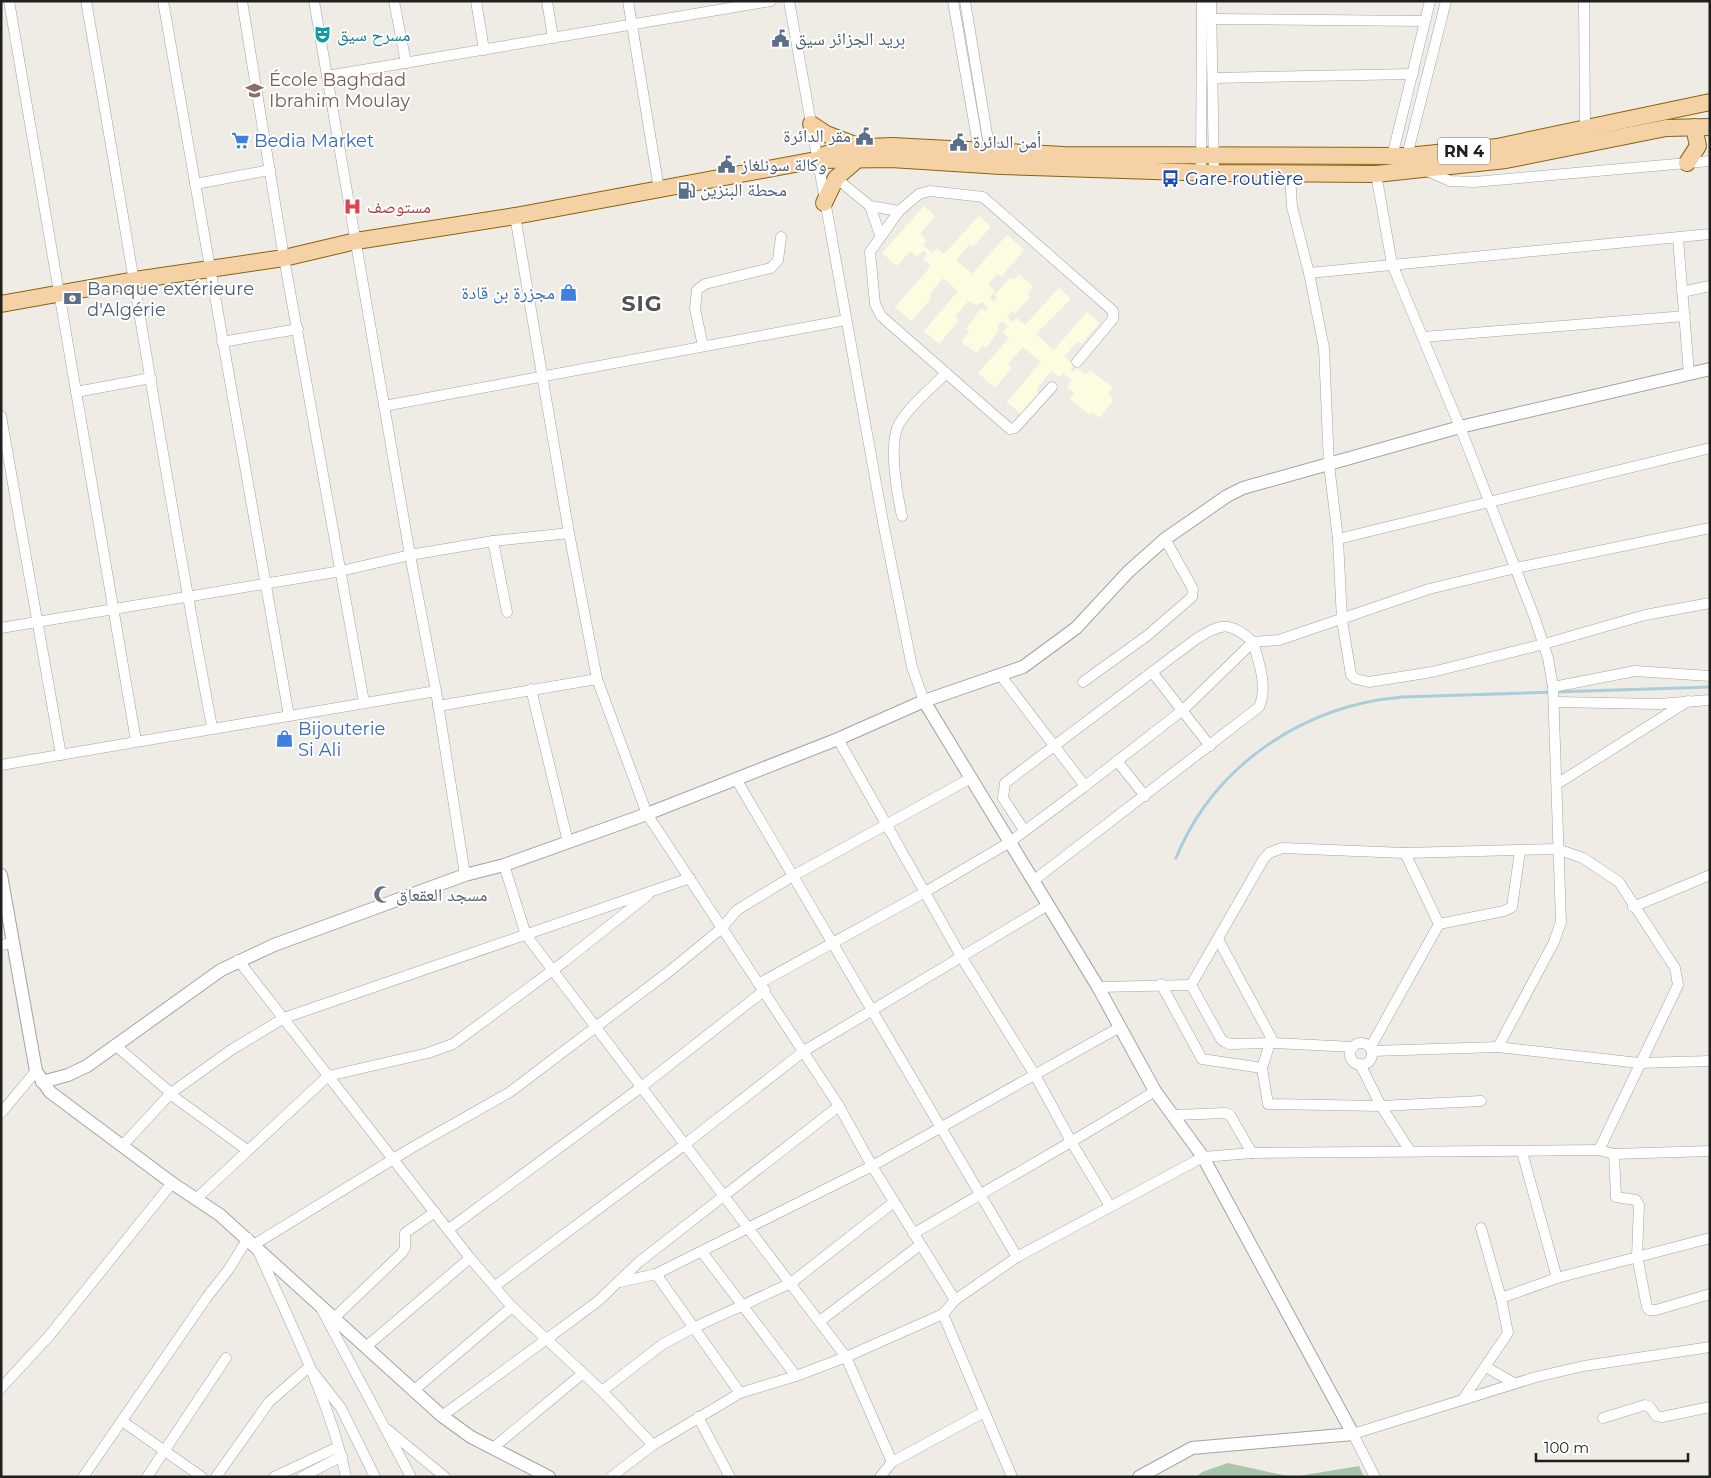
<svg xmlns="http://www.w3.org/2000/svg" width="1711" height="1478" viewBox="0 0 1711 1478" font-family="Montserrat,'Noto Naskh Arabic',sans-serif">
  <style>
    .education { fill: #fcfce1 }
    .cemetery { fill: #a9c6ad }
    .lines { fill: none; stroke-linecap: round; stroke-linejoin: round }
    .stream { stroke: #aaced9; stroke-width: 3 }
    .minor-casing { stroke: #a3a3a3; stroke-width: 11 }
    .tertiary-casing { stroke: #a3a3a3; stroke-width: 14 }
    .primary-casing { stroke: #8d620c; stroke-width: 18 }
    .minor { stroke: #fff; stroke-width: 10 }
    .tertiary { stroke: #fff; stroke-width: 12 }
    .primary { stroke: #f4d2a5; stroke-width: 16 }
    .labels { text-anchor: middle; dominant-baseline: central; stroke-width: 4; stroke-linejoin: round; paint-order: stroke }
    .shield { fill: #fff; stroke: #626262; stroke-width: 1 }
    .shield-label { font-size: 16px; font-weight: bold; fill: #1f1f1f }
    .culture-label { font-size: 18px; fill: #0d838f; stroke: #fff; text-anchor: start }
    .service-label { font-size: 18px; fill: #4e5e75; stroke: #fff; text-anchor: start }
    .education-label { font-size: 18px; fill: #785e54; stroke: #fff; text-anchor: start }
    .shop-label { font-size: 18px; fill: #366cbe; stroke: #fff; text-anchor: start }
    .transit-label { font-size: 18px; fill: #164399; stroke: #fff; text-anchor: start }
    .health-label { font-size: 18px; fill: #be3a42; stroke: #fff; text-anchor: start }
    .worship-label { font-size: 18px; fill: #5b616d; stroke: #fff; text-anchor: start }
    .district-label { font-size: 22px; font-weight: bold; letter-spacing: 1px; fill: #525252; stroke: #fff }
  </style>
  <rect width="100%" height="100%" fill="#efece6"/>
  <!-- education -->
  <polygon class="education" points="924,206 935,216 920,234 927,241 923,245 932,253 937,248 944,254 979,216 991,227 973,247 969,245 956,260 972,274 1007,235 1024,250 1001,277 997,274 988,285 995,291 989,298 993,302 997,298 995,295 1010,278 1014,280 1019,274 1033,287 1027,294 1030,297 1015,314 1012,311 1007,317 1013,322 1017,318 1025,325 1059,288 1071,299 1036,334 1054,350 1087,312 1100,323 1082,343 1077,342 1064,357 1074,365 1071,369 1073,372 1077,368 1086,375 1090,370 1113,388 1108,394 1114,400 1099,418 1092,412 1090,415 1070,399 1074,393 1067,387 1072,380 1063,373 1059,377 1051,371 1037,389 1038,394 1021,414 1007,402 1041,362 1023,347 1008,364 1012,368 995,388 978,373 1009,338 1003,332 1008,326 1002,321 997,326 999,330 986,348 982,345 977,353 961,342 969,331 966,329 981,308 985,311 988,307 982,302 977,305 968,301 956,316 958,322 939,344 924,331 958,291 943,278 930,294 931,299 911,321 895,307 931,266 923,259 927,253 923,250 917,257 910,251 897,266 882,253"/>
  <!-- cemetery -->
  <polygon class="cemetery" points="1228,1463 1292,1477 1359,1466 1364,1477 1196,1477 1202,1472"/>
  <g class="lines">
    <!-- stream -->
    <path class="stream" d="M1176,858c38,-93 128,-153 227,-161l307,-10"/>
    <defs>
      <g id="minor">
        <polyline points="9,1 136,741"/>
        <path d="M86,1c43,242 80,485 126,726"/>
        <polyline points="163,1 289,716"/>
        <polyline points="242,1 284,258 364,702"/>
        <polyline points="314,1 410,555 436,691 465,875"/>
        <polyline points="394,1 406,63"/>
        <polyline points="476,1 484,50"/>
        <polyline points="547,1 553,38"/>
        <polyline points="628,1 659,189"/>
        <polyline points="789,1 883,522 912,667 924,701"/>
        <polyline points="953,1 979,151"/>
        <polyline points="965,1 990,152"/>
        <polyline points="1211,1 1214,173"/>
        <polyline points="1584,1 1585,128"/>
        <polyline points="1212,19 1425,21"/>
        <polyline points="327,76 771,1"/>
        <polyline points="1213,78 1413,74"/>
        <polyline points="1407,156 1446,1"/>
        <polyline points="1392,157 1430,1"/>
        <polyline points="1427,171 1450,181 1474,182 1710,161"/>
        <polyline points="1201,172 1202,1"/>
        <polyline points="1376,174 1392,264 1460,427 1534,616 1548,658 1553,687 1561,922 1554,942 1498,1047"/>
        <polyline points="1290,175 1292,207 1309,273 1324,348 1329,465 1338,539 1342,620 1351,675 1356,679 1369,682 1432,672 1544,644 1645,615 1710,603"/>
        <polyline points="836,178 870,206 899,211"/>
        <polyline points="195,184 270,170"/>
        <polyline points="870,206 880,235"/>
        <polyline points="515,216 569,533 597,679 647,814 839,1106 872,1166 955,1300"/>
        <polyline points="1678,238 1689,374"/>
        <polyline points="1309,273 1710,234"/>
        <polyline points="1682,292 1710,286"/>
        <polyline points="1423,337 1685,316"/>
        <polyline points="222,342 298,329"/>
        <polyline points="703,346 695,309 697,290 705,284 771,268 778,260 781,237"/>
        <polyline points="1052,387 1015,428 1010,429 881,316 875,304 870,252 899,211 919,194 930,191 983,197 1113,311 1113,319 1077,362"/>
        <polyline points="76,392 151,378"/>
        <polyline points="384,406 846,320"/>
        <polyline points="1,416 61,755"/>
        <path d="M902,516c-5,-21 -14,-73 -3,-92 11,-19 32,-35 47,-51"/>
        <polyline points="1338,539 1710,448"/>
        <polyline points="493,541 507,612"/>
        <polyline points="1,628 341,571 410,555 493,541 569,533"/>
        <polyline points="1152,672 1210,746"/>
        <polyline points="1083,682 1148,635 1192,597 1193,589 1165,539"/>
        <polyline points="1553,687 1635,671 1710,676"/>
        <polyline points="531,689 568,842"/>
        <polyline points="1556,702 1658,704 1710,700"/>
        <polyline points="438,706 597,679"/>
        <polyline points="838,739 962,958 1035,1075 1072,1143 1110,1206"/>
        <polyline points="1117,761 1145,796"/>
        <polyline points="1,765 436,691"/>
        <polyline points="736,779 1017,1257"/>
        <polyline points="1557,784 1688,701"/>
        <path d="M1024,830l-21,-32 2,-15 191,-144c26,-16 33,-18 57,3l26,-2 150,-51 87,-21 194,-40"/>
        <polyline points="504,865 526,935 846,1357 892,1462"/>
        <path d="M1033,881l226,-174c9,-20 0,-45 -6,-65l-70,68 -98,76"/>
        <polyline points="1633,907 1710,875"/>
        <polyline points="1439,924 1504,911 1512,907 1520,851"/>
        <polyline points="1218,939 1274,1043"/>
        <polyline points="1,945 13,943"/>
        <polyline points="238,960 470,1258 512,1307 602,1391 653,1445"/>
        <polyline points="760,983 925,892 1010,842 1085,786 1001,676"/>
        <polyline points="1161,984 1202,1059 1262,1068 1270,1043"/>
        <polyline points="1191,985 1263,860 1269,853 1282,848 1405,853 1557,849 1583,858 1619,882 1675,968 1678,985 1599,1150"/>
        <polyline points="1098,987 1191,985 1221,1039 1225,1042 1230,1044 1274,1043 1353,1047"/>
        <circle cx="1361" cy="1054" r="11"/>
        <polyline points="115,1045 171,1093"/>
        <polyline points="1370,1048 1439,924 1405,853"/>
        <polyline points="1372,1051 1498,1047 1639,1063 1710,1061"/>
        <polyline points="1360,1064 1381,1106 1410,1151"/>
        <polyline points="1262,1068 1268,1104 1381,1106 1481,1101"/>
        <polyline points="170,1094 247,1150"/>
        <polyline points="1,1113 36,1071"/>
        <polyline points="1175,1115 1225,1113 1230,1115 1252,1153"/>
        <polyline points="123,1145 171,1093 231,1050 284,1018 690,878"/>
        <polyline points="1522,1152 1557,1278"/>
        <polyline points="1614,1154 1616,1197 1636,1200 1639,1205 1637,1256 1647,1307 1649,1310 1656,1310 1710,1294"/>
        <polyline points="197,1198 328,1076 428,1053 453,1044 565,961 648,895"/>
        <polyline points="1481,1228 1501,1298"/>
        <polyline points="449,1229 640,1088 765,990"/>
        <path d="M913,1234c80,-48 163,-93 242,-143"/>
        <polyline points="702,1252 796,1376"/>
        <polyline points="656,1274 740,1393"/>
        <polyline points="620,1282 656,1274 872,1166 1120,1027"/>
        <polyline points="495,1286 684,1145 804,1051 1048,905"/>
        <polyline points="322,1310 411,1477"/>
        <polyline points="943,1314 1012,1477"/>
        <polyline points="334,1318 402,1253 405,1248 405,1233 435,1212"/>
        <polyline points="820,1321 920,1245"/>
        <polyline points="367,1346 470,1258"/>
        <polyline points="1486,1367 1514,1383"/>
        <polyline points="1,1388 49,1336 172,1183"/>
        <polyline points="413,1391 512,1307"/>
        <polyline points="602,1391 663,1344 693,1328 791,1283 894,1202"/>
        <polyline points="1463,1399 1508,1333 1501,1298 1557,1278 1710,1238"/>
        <polyline points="442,1416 597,1302 639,1262 839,1106"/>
        <polyline points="698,1417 730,1477"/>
        <polyline points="1603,1418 1645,1405 1650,1407 1656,1416 1662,1417 1710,1407"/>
        <polyline points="122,1421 202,1477"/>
        <polyline points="388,1430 445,1477"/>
        <polyline points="493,1448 582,1374"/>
        <polyline points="83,1477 207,1297 229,1269 248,1238"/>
        <polyline points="147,1477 226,1358"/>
        <polyline points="216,1477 269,1402 309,1367 341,1408 375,1477"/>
        <polyline points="274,1477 338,1447"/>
        <polyline points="302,1477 342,1456"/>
        <path d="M346,1477c-16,-78 -59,-160 -91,-233l158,-97 97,-55 161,-122 51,-42 15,-18 56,-34 178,-98"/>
        <polyline points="611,1477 653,1445 740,1393 796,1376 846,1357 943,1314 955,1300 1017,1257 1203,1157 1252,1153 1599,1150 1614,1154 1710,1151"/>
        <polyline points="880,1477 892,1462 984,1412"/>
        <polyline points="1375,1477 1353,1434 1536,1377 1584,1366 1710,1347"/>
      </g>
      <g id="tertiary">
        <polyline points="924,701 1098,987 1155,1091 1203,1157 1353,1434 1192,1448 1139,1477"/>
        <polyline points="1,875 36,1071 50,1092 172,1183 220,1215 442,1416 471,1437 549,1477"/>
        <polyline points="42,1082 68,1075 87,1066 221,970 274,945 465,875 504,865 647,814 838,739 924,701 1023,667 1076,628 1128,572 1165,539 1227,496 1243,488 1460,427 1710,369"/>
      </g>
      <g id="primary">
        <polyline points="811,124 826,134 855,145"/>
        <polyline points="824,155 843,148 892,146 1064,155 1407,156 1497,147 1710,102"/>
        <polyline points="1687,163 1698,146 1694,127"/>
        <polyline points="824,203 836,178 858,159"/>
        <polyline points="1,304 135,280 284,258 356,241 515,216 816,160 891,159 1001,166 1214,173 1376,174 1506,160 1666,128 1710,127"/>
      </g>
    </defs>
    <!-- minor casing -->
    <use href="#minor" class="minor-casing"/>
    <!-- tertiary casing -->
    <use href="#tertiary" class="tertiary-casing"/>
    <!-- primary casing -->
    <use href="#primary" class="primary-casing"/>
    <!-- minor -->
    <use href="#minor" class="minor"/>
    <!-- tertiary -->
    <use href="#tertiary" class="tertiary"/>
    <!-- primary -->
    <use href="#primary" class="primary"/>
  </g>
  <!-- icons -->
  <defs>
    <symbol id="theatre-bare" viewBox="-9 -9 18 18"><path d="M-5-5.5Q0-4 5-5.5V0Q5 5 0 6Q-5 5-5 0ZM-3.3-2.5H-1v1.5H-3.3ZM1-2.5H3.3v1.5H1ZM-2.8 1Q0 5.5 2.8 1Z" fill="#0f9aa8" stroke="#fff" stroke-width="2.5" paint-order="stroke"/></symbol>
    <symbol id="civic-bare" viewBox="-9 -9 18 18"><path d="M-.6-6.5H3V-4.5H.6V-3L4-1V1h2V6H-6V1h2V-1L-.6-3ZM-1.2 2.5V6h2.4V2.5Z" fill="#5c6f8a" stroke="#fff" stroke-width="2.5" paint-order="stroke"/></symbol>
    <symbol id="school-bare" viewBox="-9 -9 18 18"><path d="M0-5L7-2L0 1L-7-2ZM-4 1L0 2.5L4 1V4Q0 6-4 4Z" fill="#8d6e63" stroke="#fff" stroke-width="2.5" paint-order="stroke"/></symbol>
    <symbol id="supermarket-bare" viewBox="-9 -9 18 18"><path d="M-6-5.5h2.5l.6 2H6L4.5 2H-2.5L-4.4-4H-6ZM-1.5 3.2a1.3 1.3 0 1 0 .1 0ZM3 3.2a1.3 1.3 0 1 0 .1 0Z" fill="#3f7fe0" stroke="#fff" stroke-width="2.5" paint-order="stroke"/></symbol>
    <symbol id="bus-bare" viewBox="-9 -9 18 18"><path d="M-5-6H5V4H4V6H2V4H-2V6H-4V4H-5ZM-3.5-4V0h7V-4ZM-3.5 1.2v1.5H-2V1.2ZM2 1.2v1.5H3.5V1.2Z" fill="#1a4fb4" stroke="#fff" stroke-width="2.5" paint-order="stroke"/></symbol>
    <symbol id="fuel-bare" viewBox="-9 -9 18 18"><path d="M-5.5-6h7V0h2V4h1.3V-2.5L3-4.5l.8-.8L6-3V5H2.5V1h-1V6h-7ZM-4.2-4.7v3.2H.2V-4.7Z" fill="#5c6f8a" stroke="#fff" stroke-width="2.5" paint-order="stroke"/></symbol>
    <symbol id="hospital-bare" viewBox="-9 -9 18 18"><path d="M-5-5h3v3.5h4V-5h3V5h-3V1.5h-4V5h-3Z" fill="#e0444e" stroke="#fff" stroke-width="2.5" paint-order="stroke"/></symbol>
    <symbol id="shop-bare" viewBox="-9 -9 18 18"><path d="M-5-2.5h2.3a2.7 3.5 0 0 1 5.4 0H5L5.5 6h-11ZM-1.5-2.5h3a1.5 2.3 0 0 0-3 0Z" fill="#3f7fe0" stroke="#fff" stroke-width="2.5" paint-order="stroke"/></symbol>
    <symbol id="bank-bare" viewBox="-9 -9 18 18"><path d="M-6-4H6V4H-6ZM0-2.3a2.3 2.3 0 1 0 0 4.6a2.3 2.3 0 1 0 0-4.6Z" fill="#5c6f8a" stroke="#fff" stroke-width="2.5" paint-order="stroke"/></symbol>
    <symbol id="mosque-bare" viewBox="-9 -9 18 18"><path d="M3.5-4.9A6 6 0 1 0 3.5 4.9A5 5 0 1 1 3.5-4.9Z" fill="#6b7280" stroke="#fff" stroke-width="2.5" paint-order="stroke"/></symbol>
  </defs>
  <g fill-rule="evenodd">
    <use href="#theatre-bare" x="310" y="22" width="25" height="25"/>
    <use href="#civic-bare" x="768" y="26" width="25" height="25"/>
    <use href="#school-bare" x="242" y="78" width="25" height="25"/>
    <use href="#civic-bare" x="852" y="124" width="25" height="25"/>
    <use href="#supermarket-bare" x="228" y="128" width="25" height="25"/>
    <use href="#civic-bare" x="946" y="130" width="25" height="25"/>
    <use href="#civic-bare" x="714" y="152" width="25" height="25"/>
    <use href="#bus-bare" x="1158" y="166" width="25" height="25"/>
    <use href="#fuel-bare" x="674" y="178" width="25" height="25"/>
    <use href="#hospital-bare" x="340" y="194" width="25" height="25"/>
    <use href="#shop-bare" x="556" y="280" width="25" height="25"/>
    <use href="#bank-bare" x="60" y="286" width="25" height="25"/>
    <use href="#shop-bare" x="272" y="726" width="25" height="25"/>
    <use href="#mosque-bare" x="370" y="882" width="25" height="25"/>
  </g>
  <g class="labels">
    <!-- shield labels -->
    <rect class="shield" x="1438" y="137.5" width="52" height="27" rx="4"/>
    <g class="shield-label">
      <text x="1464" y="151">RN 4</text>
    </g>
    <!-- culture labels -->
    <g class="culture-label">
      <text x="337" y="35">مسرح سيق</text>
    </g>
    <!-- service labels -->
    <g class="service-label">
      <text x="795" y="39">بريد الجزائر سيق</text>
      <text x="851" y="136" text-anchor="end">مقر الدائرة</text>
      <text x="973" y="142">أمن الدائرة</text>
      <text x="741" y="165">وكالة سونلغاز</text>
      <text x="700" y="190">محطة البنزين</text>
      <text x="87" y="289">Banque extérieure<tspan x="87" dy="21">d'Algérie</tspan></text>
    </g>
    <!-- education labels -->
    <g class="education-label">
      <text x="269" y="80">École Baghdad<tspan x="269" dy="21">Ibrahim Moulay</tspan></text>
    </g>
    <!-- shop labels -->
    <g class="shop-label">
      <text x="254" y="141">Bedia Market</text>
      <text x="555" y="293" text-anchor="end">مجزرة بن قادة</text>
      <text x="298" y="729">Bijouterie<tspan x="298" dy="21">Si Ali</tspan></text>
    </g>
    <!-- transit labels -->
    <g class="transit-label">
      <text x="1185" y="179">Gare routière</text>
    </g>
    <!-- health labels -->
    <g class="health-label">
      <text x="367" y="207">مستوصف</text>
    </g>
    <!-- worship labels -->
    <g class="worship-label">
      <text x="396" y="895">مسجد العقعاق</text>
    </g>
    <!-- district labels -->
    <g class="district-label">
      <text x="642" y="303">SIG</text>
    </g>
  </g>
  <!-- border -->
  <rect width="1711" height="1478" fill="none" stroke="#1f1f1f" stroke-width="5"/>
  <!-- scale -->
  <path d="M1536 1453v8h152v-8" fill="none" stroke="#1f1f1f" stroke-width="2.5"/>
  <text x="1544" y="1453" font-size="15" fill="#1f1f1f" stroke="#ffffff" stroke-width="4" paint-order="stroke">100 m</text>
</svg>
